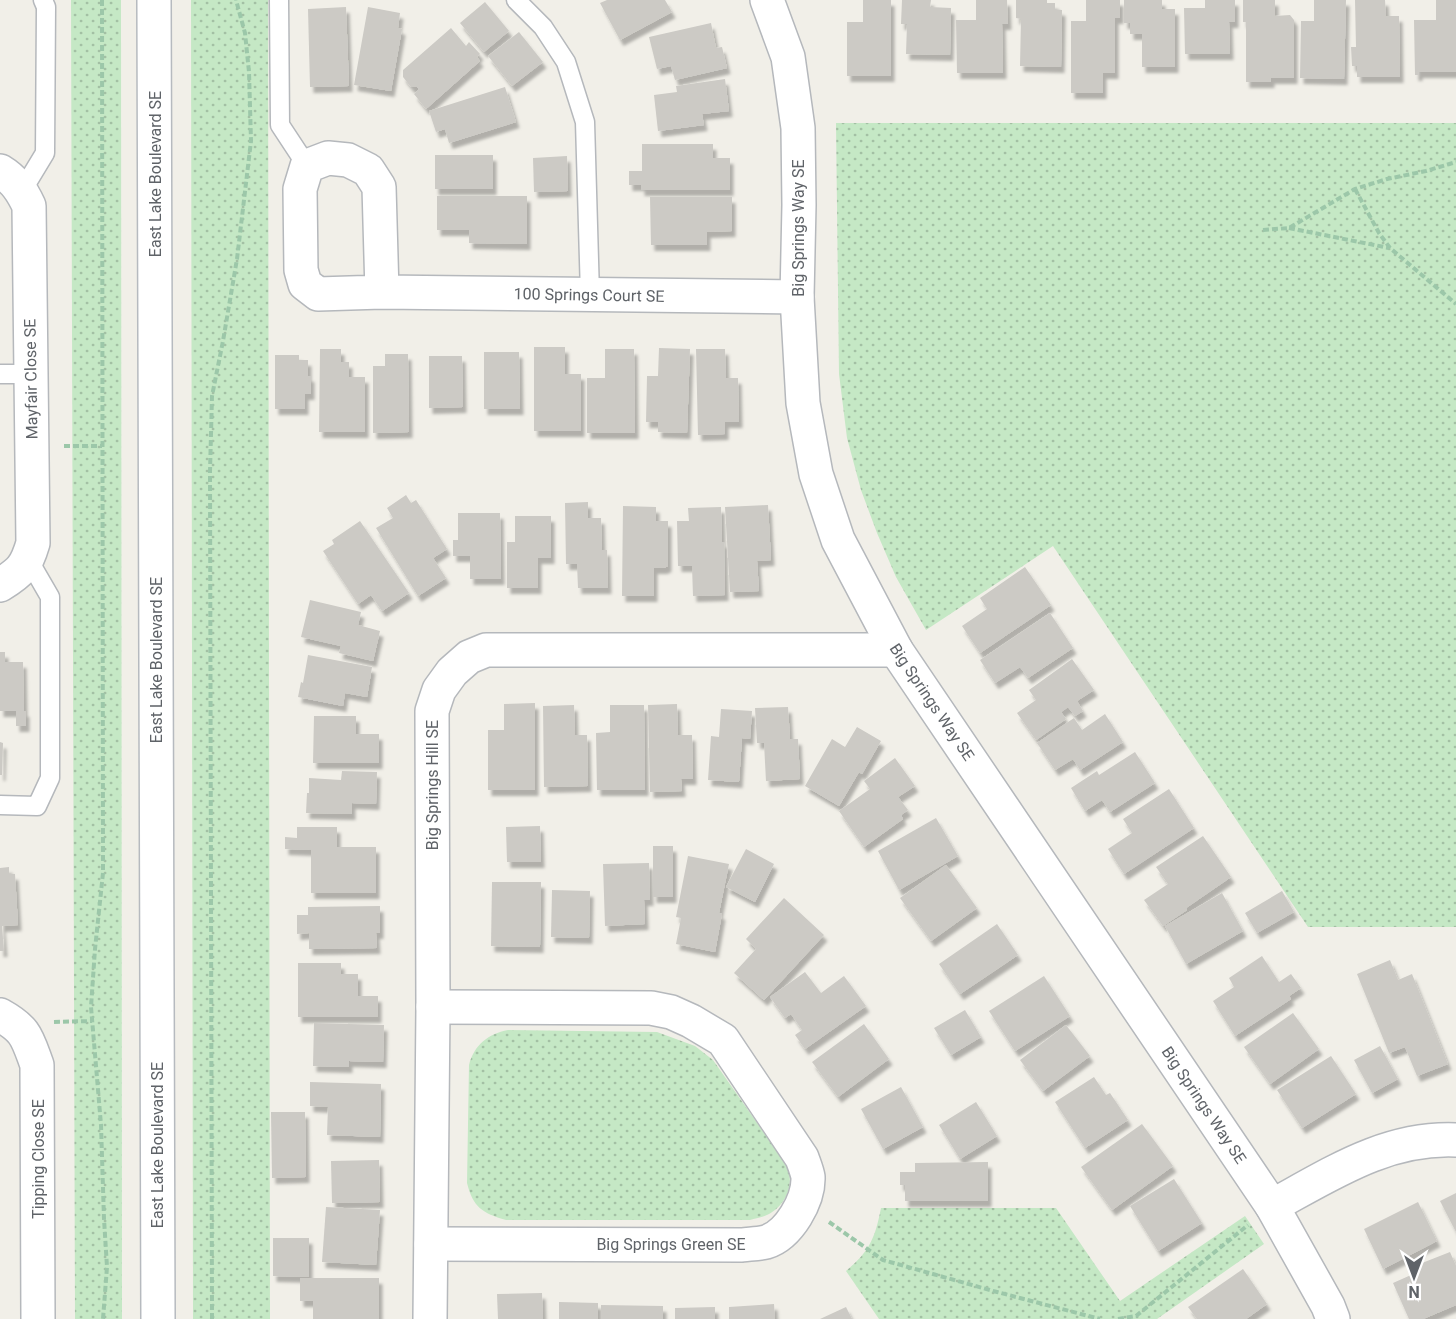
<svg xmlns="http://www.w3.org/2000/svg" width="1456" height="1319" viewBox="0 0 1456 1319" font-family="Roboto,sans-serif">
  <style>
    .park { fill: url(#park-dots) }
    .building { fill: #cccac5; filter: url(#shadow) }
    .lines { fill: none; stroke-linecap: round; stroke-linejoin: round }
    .lane-casing { stroke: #b5b8bc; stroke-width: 21 }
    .street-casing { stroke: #b5b8bc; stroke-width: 36 }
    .secondary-casing { stroke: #b6babf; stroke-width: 36 }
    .path { stroke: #9cc7a9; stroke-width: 4; stroke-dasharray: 6 3; stroke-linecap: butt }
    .lane { stroke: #fff; stroke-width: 18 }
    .street { stroke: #fff; stroke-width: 33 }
    .secondary { stroke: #fff; stroke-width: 33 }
    .labels { text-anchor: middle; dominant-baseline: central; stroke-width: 4.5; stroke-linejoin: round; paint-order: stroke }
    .street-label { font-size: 16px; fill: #5f6368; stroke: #fff }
  </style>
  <defs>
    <pattern id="park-dots" width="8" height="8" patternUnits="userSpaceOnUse" patternTransform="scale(1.5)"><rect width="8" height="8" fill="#c5e8c5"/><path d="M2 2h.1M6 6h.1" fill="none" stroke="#a3c0a4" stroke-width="1.8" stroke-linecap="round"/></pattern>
    <filter id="shadow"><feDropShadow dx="3.5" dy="6" stdDeviation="1.5" flood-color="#0004"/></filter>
  </defs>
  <rect width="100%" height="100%" fill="#f1efe8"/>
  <!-- park -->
  <g class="park">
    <polygon points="71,0 121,0 122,1319 75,1319"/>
    <polygon points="191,0 268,0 270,1319 193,1319"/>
    <polygon points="836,123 1456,123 1456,927 1308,927 1053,546 926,630 896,577 877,533 861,490 847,438 839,374"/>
    <path d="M508,1030l149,2 38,14 18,14 70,100c2,4 5,9 6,13 4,16 -6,34 -20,41 -5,3 -13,4 -19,6h-244c-24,-7 -33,-13 -39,-37l2,-118c5,-20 19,-31 39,-35z"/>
    <path d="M881,1208h175l64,93 125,-85 19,28 -107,75h-278l-33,-48c24,-20 29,-33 35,-63z"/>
  </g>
  <!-- building -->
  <g class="building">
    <polygon points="607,0 665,0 672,12 620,40 600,3"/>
    <polygon points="863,0 891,0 891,76 847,76 847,22 863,22"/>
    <polygon points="902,0 931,0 930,7 951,8 950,55 906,54 907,24 901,24"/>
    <polygon points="976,0 1007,0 1008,24 1002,24 1003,73 957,73 956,20 976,20"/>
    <polygon points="1016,0 1047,0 1047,3 1055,3 1055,9 1062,10 1061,67 1020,66 1021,19 1016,18"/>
    <polygon points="1086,0 1120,0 1120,18 1115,18 1115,73 1103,73 1103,93 1071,93 1071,21 1086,21"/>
    <polygon points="1124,0 1162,0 1162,9 1175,9 1175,67 1142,67 1142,34 1130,34 1130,23 1124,23"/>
    <polygon points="1205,0 1235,0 1235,22 1229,22 1230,54 1185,54 1184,8 1205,8"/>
    <polygon points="1243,0 1275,0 1275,16 1290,15 1294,20 1294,78 1271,78 1271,82 1246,82 1246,22 1243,22"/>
    <polygon points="1314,0 1346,0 1344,79 1300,78 1301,21 1314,21"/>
    <polygon points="1355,0 1385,0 1386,16 1399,16 1400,77 1357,77 1357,66 1352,66 1351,47 1356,47"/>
    <polygon points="1436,0 1456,0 1456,72 1419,72 1419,75 1415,75 1414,20 1436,20"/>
    <polygon points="485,2 509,31 484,52 460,23"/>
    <polygon points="346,7 349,86 310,87 308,9"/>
    <polygon points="368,7 400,13 398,28 402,29 391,91 354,85"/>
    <polygon points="711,23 716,48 722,47 727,68 675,80 671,66 657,69 649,37"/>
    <polygon points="451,28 466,46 469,42 480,54 477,57 480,61 426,109 414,94 419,89 417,87 411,87 403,77 403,70"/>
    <polygon points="519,32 543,62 512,86 488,56"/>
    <polygon points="725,79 729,111 702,114 704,125 658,131 654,95 677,92 676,86"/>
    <polygon points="505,87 516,122 449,143 445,129 436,132 429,111"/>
    <polygon points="642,144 713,144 713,158 730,158 730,190 641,190 641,185 629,185 629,171 642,171"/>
    <rect x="435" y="155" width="58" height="34"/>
    <polygon points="567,156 568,191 534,192 533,158"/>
    <polygon points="437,196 527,196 527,244 469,243 469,230 437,230"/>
    <polygon points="650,197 732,197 732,231 707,232 707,245 651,245"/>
    <polygon points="534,347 565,347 565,374 581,374 581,431 534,431"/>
    <polygon points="659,348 690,349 687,433 658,432 658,422 646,422 647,376 658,376"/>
    <polygon points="320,349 341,349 341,362 349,362 349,377 365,377 365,432 319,432"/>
    <polygon points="605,349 634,349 635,433 587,433 587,378 605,378"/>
    <polygon points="696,349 725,349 726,378 738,378 739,422 725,422 725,434 698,435"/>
    <polygon points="484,352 519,352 520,409 484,409"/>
    <polygon points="385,354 408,354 409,432 373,433 373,366 385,366"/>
    <polygon points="275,355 299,355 299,360 308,360 308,376 311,376 311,394 305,394 305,409 275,409"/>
    <polygon points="429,356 462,356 463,407 429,408"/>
    <polygon points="406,495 411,503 416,500 447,549 433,558 446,578 418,596 376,528 393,518 387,508"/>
    <polygon points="588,502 588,518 601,518 602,550 607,550 608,588 578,588 577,564 566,564 565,503"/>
    <polygon points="768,505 771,560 757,561 759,591 730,592 725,507"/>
    <polygon points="623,506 656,507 656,521 668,521 668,566 664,568 654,568 654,596 622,596"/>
    <polygon points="721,507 722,542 724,542 725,595 693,596 692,566 678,566 677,521 689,521 688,508"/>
    <polygon points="458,513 500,513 501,579 470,579 470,556 453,556 453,540 458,540"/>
    <polygon points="515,516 551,516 551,558 538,558 538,588 507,588 507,542 515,542"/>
    <polygon points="360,521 409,593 382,611 371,595 358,604 323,551 334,544 332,540"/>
    <polygon points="1025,567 1051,605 980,653 962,626 987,609 980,598"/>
    <polygon points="310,600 361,612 358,625 380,631 373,661 339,653 341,646 301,637"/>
    <polygon points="1050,613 1073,648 1028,678 1020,667 995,683 980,660"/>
    <polygon points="0,652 5,652 5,662 23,662 24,711 26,711 26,726 16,726 16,711 0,711"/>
    <polygon points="308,655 372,667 367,697 345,693 343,706 298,697 301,682 303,683"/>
    <polygon points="1072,659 1094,690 1077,701 1083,711 1075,716 1068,707 1061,712 1066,719 1036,740 1017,713 1036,700 1029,690"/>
    <polygon points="535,703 535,790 488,790 488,730 504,730 504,704"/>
    <polygon points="677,704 678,735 692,735 693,779 681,779 682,791 650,792 648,705"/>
    <polygon points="574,705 575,735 587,735 588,786 544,787 543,706"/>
    <polygon points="610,705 644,705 645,790 597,790 596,733 610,732"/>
    <polygon points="788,707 790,739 798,739 800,779 766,781 764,743 757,743 755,708"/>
    <polygon points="721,709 752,711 750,739 742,738 739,782 708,780 711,736 719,737"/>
    <polygon points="1105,714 1123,742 1080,770 1073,759 1055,770 1037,743 1074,718 1082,730"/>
    <polygon points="314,716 356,716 356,734 379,734 379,763 313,763"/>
    <polygon points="857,727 881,741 862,774 859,772 839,806 805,786 832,739 845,747"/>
    <polygon points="0,742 3,743 2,775 0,775"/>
    <polygon points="1135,752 1155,783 1110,812 1102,800 1085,811 1071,788 1097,771 1099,775"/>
    <polygon points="895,758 915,786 898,797 908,810 901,815 903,819 864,847 839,811 870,789 864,781"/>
    <polygon points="342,771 377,772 376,804 352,803 352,814 306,813 307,793 309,793 309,778 341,780"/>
    <polygon points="1169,789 1194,828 1124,874 1108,849 1132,833 1123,819"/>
    <polygon points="936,818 958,856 899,890 878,851"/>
    <polygon points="540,826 541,862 507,862 506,827"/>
    <polygon points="297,827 337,827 337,847 376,847 376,893 311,893 311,850 285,849 285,837 297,838"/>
    <polygon points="1203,836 1231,877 1186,908 1187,910 1163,926 1144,900 1168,884 1156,867"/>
    <rect x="653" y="846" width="20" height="51"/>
    <polygon points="746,849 774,864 755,902 726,887"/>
    <polygon points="688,856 729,864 719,913 722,914 715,952 676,944 681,918 676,917"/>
    <polygon points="649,863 650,900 644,900 645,924 605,926 603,864"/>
    <polygon points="946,865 977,908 931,941 900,898"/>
    <polygon points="9,867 9,874 15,874 18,925 2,926 4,951 0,951 0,868"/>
    <polygon points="492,882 541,882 540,947 491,946"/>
    <polygon points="552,890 590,891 589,938 551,937"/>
    <polygon points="1282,891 1294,912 1257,933 1245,913"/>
    <polygon points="1222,893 1243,931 1186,964 1165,926"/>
    <polygon points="784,898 824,935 764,1000 734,973 756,949 746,939"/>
    <polygon points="380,906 380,933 376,933 377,948 309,949 309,933 297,934 297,915 308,915 308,907"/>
    <polygon points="997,924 1018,955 960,994 939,964"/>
    <polygon points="1262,956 1279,982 1291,974 1301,988 1289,996 1291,999 1235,1036 1213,1001 1234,987 1229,978"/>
    <polygon points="1390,960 1398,980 1412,974 1448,1064 1417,1076 1405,1047 1389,1053 1357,974"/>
    <polygon points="298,963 341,963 341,974 358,974 358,996 378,996 378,1017 298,1017"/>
    <polygon points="805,972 821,993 844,976 866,1006 805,1049 795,1035 802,1030 791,1014 785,1018 770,997"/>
    <polygon points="1044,976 1070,1016 1015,1051 989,1011"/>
    <polygon points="965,1010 981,1037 951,1055 934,1028"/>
    <polygon points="1293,1013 1319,1049 1270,1084 1244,1047"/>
    <polygon points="314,1023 384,1025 383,1062 349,1061 349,1067 313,1066"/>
    <polygon points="864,1024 889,1059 838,1097 812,1062"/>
    <polygon points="1066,1025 1090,1056 1043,1091 1020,1060"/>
    <polygon points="1380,1046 1398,1079 1372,1093 1354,1060"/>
    <polygon points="1331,1056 1356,1094 1302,1128 1277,1090"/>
    <polygon points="1094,1077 1106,1095 1110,1093 1128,1120 1085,1148 1055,1102"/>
    <polygon points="310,1082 381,1084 380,1137 327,1135 328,1107 310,1106"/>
    <polygon points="901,1087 923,1127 883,1149 861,1109"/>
    <polygon points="976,1102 997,1136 960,1159 939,1125"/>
    <polygon points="271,1112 305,1112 306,1177 272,1178"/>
    <polygon points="1142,1124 1173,1166 1112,1210 1081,1167"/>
    <polygon points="379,1160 380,1202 332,1203 331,1161"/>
    <polygon points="988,1162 988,1201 905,1201 905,1185 900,1185 900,1172 915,1172 915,1163"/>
    <polygon points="1174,1179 1202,1223 1158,1251 1130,1206"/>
    <polygon points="1456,1193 1456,1232 1440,1201"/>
    <polygon points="1418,1202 1437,1241 1383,1269 1364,1229"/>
    <polygon points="326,1207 380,1210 376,1265 322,1262"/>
    <polygon points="273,1238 309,1238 309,1277 273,1276"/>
    <polygon points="1450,1252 1456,1266 1456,1305 1423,1319 1409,1319 1393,1283 1420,1271 1417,1265"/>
    <polygon points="1243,1269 1267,1304 1246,1319 1197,1319 1188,1307"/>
    <polygon points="300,1278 379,1278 379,1319 313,1319 313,1301 300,1301"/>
    <polygon points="542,1293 543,1319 498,1319 497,1294"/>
    <polygon points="559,1302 598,1303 598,1319 559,1319"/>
    <polygon points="774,1304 775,1319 729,1319 729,1307"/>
    <polygon points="601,1305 663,1306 663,1319 601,1319"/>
    <polygon points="715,1307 715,1319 675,1319 675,1308"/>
    <polygon points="846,1307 852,1319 820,1319"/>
  </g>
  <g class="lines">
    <defs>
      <g id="lane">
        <polyline points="279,0 280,125 307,166"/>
        <polyline points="516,0 543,27 566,62 585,122 590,295"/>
        <polyline points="22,191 45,153 46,7 43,0"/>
        <polyline points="0,374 31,374"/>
        <polyline points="0,805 37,806 50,778 50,597 28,559"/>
      </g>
      <g id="street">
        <polyline points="767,0 788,57 798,128 799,205 797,297 803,403 816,474 838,540 896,650 1272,1206 1328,1306 1333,1319"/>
        <path d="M0,171c15,9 22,20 29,35l4,337c-7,24 -12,29 -33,42"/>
        <polyline points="382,292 379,187 368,170 348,160 328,158 307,166 300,189 301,270 305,284 318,294 382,292 797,297"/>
        <path d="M0,1015c27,15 27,23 37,50l1,254"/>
        <path d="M1272,1206c59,-32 114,-69 184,-66"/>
        <path d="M431,1244l311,1c7,-1 16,-1 24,-3 23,-7 43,-42 42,-65 -1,-6 -4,-13 -6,-19l-79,-118 -32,-19 -20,-9 -20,-4 -218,-1"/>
        <polyline points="430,1319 433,1007 432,711 439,690 452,672 469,657 486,650 896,650"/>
      </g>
      <polyline id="secondary" points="154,0 158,1319"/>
    </defs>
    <!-- lane casing -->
    <use href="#lane" class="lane-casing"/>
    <!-- street casing -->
    <use href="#street" class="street-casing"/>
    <!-- secondary casing -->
    <use href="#secondary" class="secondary-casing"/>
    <!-- path -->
    <g class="path">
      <polyline points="102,0 103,873 95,949 91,1007 101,1125 104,1219 107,1267 103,1319"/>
      <polyline points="1355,189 1379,233 1390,248 1456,304"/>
      <polyline points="1289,228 1389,248"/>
      <polyline points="1263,230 1289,228 1355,189 1387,179 1426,171 1456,162"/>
      <polyline points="64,446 102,446"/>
      <polyline points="54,1022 92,1021"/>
      <polyline points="829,1222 883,1260 997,1292 1100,1319"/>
      <polyline points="212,1319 210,472 212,396 223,341 237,259 251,141 249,72 245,33 236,0"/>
      <polyline points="1118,1319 1136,1316 1248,1225"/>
    </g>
    <!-- lane -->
    <use href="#lane" class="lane"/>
    <!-- street -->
    <use href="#street" class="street"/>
    <!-- secondary -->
    <use href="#secondary" class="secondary"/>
  </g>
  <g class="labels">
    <!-- street labels -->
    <g class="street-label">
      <text transform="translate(155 174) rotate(-90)">East Lake Boulevard SE</text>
      <text transform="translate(798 228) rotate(-90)">Big Springs Way SE</text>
      <text transform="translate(589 295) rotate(1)">100 Springs Court SE</text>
      <text transform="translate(31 379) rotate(-91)">Mayfair Close SE</text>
      <text transform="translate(156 660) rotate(-90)">East Lake Boulevard SE</text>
      <text transform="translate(932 702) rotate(56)">Big Springs Way SE</text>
      <text transform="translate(432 785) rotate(-90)">Big Springs Hill SE</text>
      <text transform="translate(1204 1105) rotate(56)">Big Springs Way SE</text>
      <text transform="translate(157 1145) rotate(-90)">East Lake Boulevard SE</text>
      <text transform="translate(38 1159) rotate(-90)">Tipping Close SE</text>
      <text x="671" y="1244">Big Springs Green SE</text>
    </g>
  </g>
  <!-- north arrow -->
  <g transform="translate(1414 1277) rotate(180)" stroke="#ffffff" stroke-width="4.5" paint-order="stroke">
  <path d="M0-4.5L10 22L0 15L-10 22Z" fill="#5f6368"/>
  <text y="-9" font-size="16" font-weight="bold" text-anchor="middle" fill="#5f6368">N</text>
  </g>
</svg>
